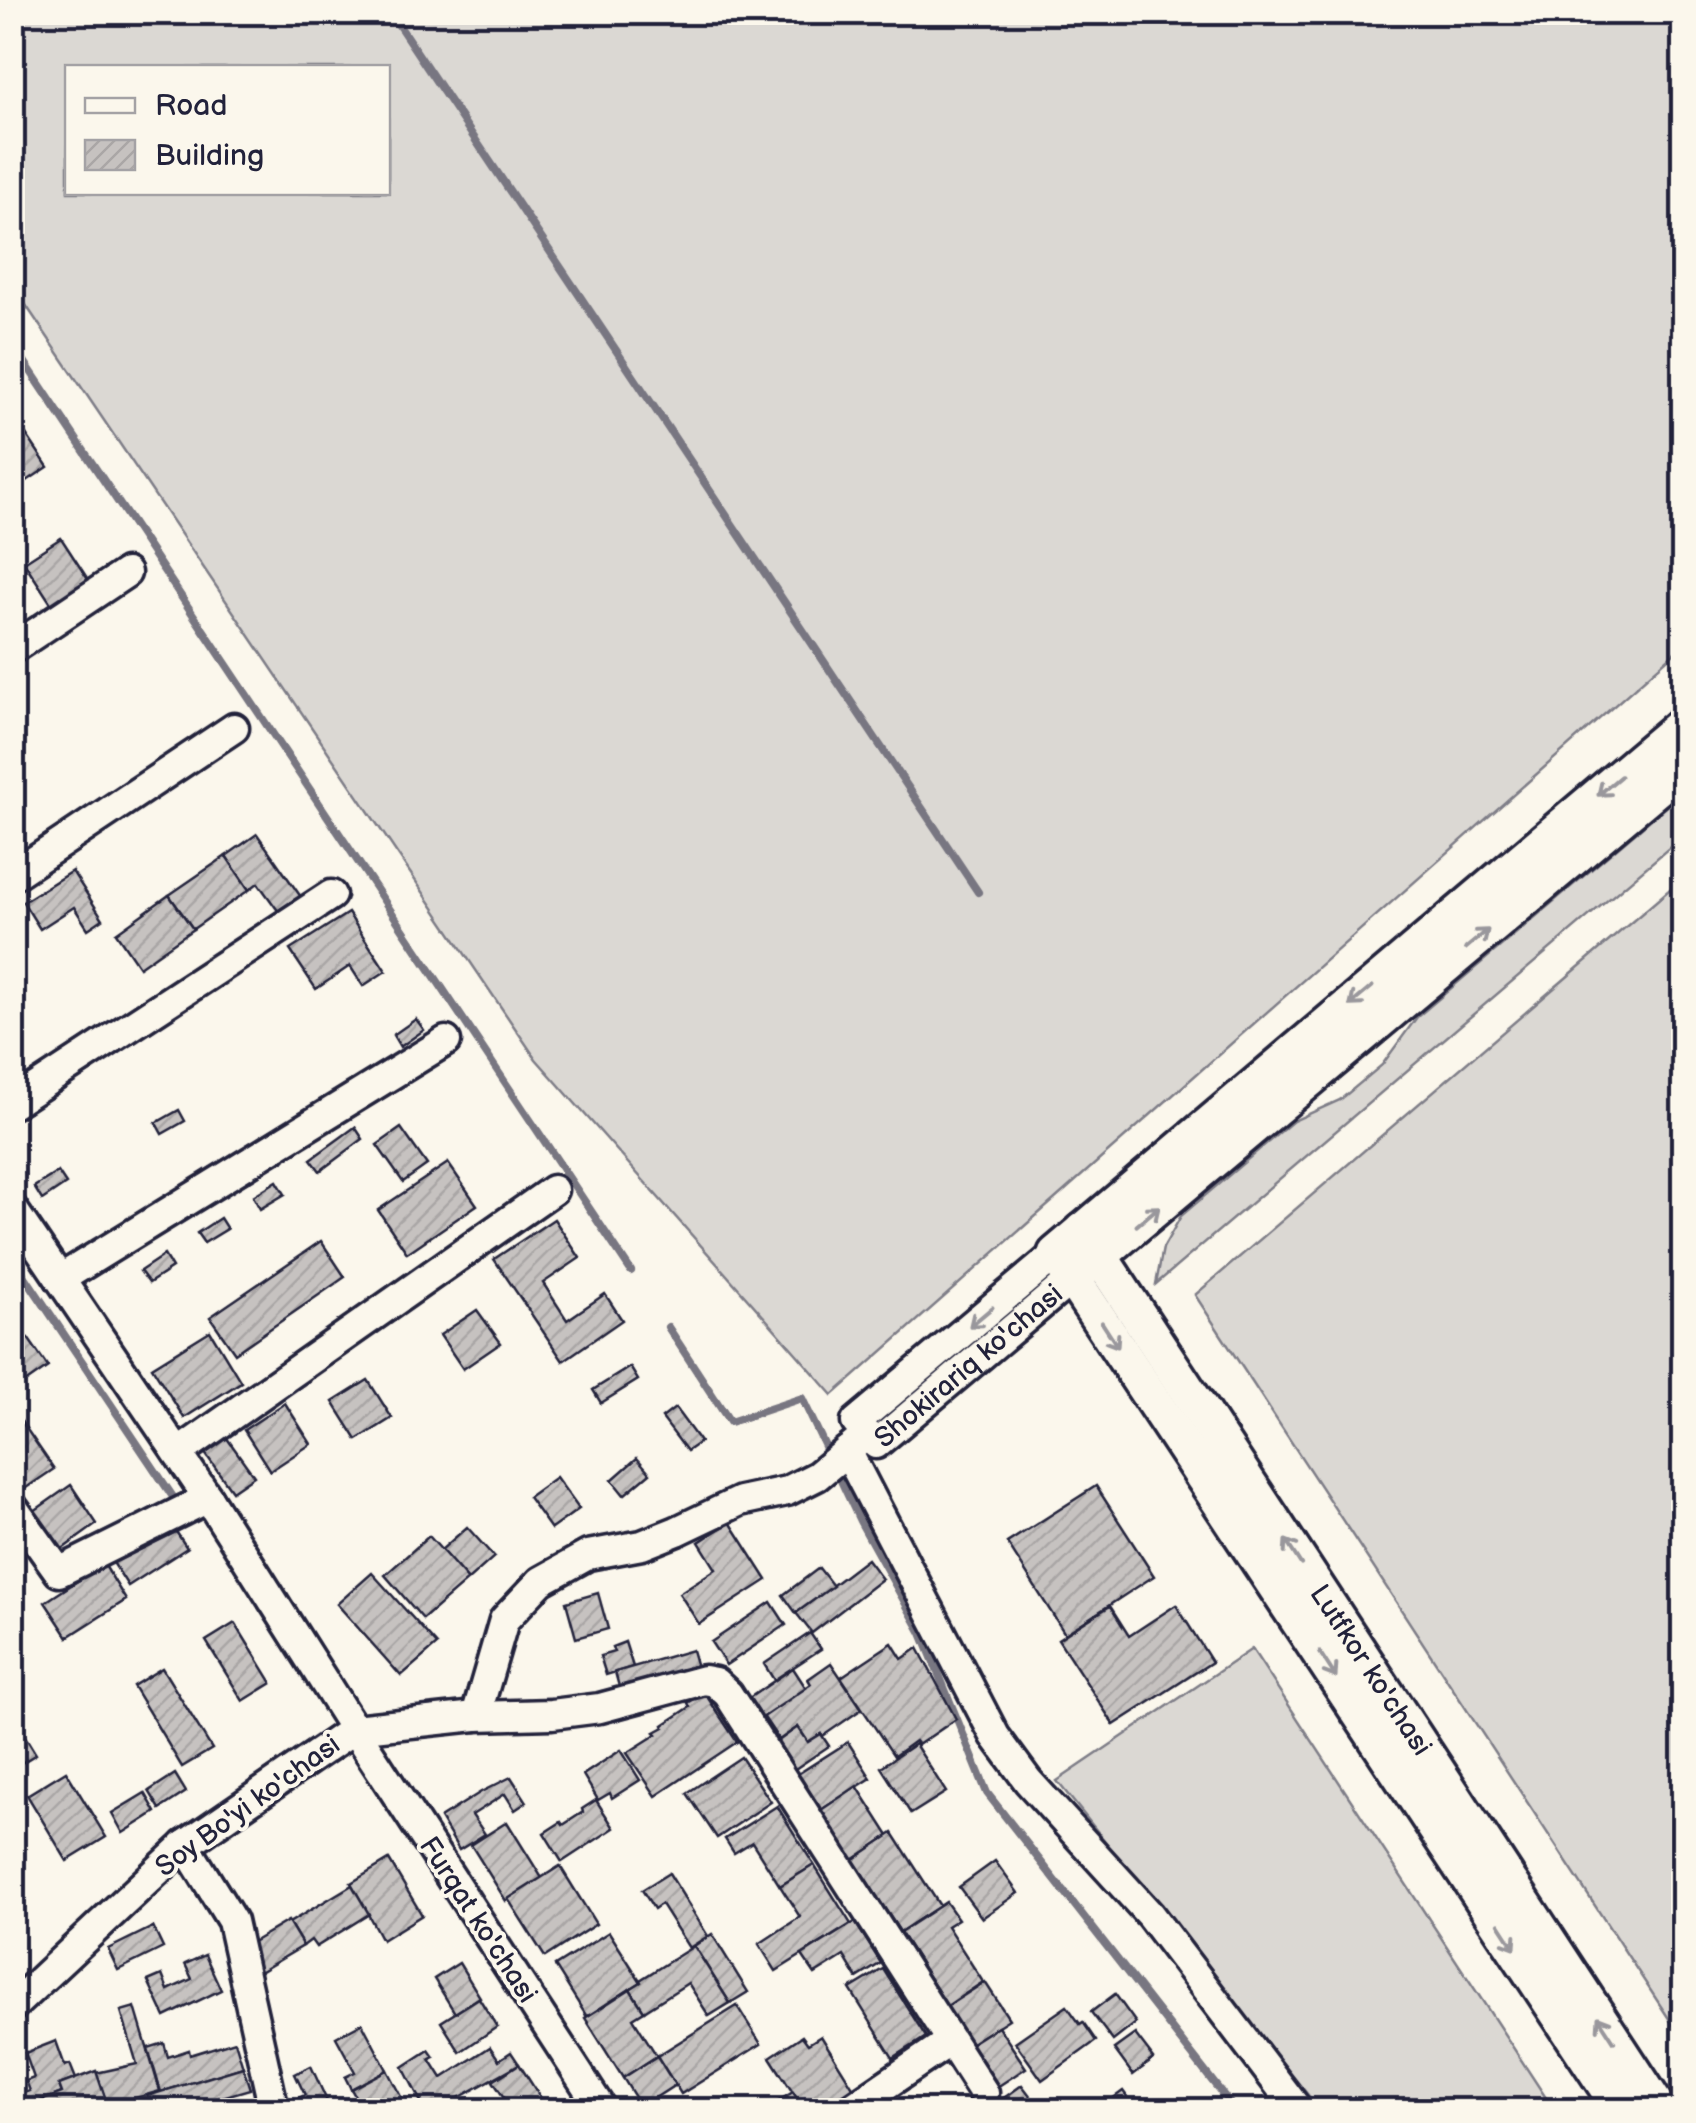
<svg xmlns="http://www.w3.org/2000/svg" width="1696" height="2123" viewBox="0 0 1696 2123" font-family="'Balsamiq Sans',sans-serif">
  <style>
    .grass { fill: #dbd8d3; stroke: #7e7d87; stroke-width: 2.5; fill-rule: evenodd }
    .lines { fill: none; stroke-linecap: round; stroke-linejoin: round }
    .stream { stroke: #787681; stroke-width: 8 }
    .building { fill: url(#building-hatch); stroke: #22223b; stroke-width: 2.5 }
    .minor-casing { stroke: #22223b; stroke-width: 35 }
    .major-casing { stroke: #22223b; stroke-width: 42 }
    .minor { stroke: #fbf7ec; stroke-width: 28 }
    .major { stroke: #fbf7ec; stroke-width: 35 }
    .oneway { stroke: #99979c }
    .labels { text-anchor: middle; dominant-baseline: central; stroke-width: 8; stroke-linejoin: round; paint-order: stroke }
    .street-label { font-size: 28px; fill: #22223b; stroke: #fbf7ec }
  </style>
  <defs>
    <pattern id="building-hatch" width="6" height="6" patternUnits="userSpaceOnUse" patternTransform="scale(2.5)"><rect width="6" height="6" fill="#c6c2c0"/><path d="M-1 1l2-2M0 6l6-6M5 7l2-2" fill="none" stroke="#aaa6a6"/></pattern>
  </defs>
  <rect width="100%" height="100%" fill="#fbf7ec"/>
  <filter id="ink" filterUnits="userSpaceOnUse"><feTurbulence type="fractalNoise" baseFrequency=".01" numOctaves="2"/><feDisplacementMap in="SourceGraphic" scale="20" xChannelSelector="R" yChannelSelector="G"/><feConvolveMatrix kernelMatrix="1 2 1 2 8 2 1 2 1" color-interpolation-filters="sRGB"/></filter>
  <g filter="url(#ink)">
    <!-- grass -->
    <g class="grass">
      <path d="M12,13h1671v632l-850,750 -297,-336 -523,-773zM68,68h320v124h-320z"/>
      <polygon points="1683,792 1683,836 1156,1284 1163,1248 1181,1216 1293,1121 1340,1100 1382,1065 1417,1017"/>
      <polygon points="1683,878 1683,2040 1195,1295"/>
      <polygon points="1252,1649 1554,2110 1320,2110 1057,1781"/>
    </g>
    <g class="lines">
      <!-- stream -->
      <g class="stream">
        <polyline points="390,12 978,892"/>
        <polyline points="12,343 631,1271"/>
        <polyline points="12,1257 175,1500"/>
        <polyline points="668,1327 730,1422 802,1398 830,1457"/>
        <polyline points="836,1470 860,1521 922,1633 987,1793 1235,2110"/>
      </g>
    </g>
    <!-- building -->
    <g class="building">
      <polygon points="22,428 48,467 12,491 12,434"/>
      <polygon points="61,538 89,581 52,605 24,562"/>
      <polygon points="257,834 301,897 279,912 258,883 249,890 226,856"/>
      <polygon points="226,856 249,890 193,929 169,895"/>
      <polygon points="72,871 103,919 88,929 74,907 40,929 23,902"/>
      <polygon points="169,895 193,929 139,967 116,933"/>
      <polygon points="348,913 386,971 363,986 350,966 316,989 290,950"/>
      <polygon points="416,1019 424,1030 400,1047 393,1035"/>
      <polygon points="179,1110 185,1121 162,1134 156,1123"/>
      <polygon points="355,1127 363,1139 320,1171 311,1159"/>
      <polygon points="401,1128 427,1165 403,1182 377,1145"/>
      <polygon points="448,1163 477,1205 407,1253 378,1210"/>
      <polygon points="58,1172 66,1184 42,1200 34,1187"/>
      <polygon points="277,1181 285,1194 260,1209 253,1196"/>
      <polygon points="220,1218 227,1229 204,1243 197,1233"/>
      <polygon points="554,1219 580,1258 543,1283 567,1320 605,1294 622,1320 563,1361 494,1259"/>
      <polygon points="321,1241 345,1277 235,1353 210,1317"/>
      <polygon points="164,1255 172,1268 149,1283 140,1271"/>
      <polygon points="477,1310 501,1343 463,1369 440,1335"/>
      <polygon points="210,1331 241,1382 184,1418 152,1367"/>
      <polygon points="28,1338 48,1367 12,1392 12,1348"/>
      <polygon points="630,1367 638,1380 601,1403 593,1390"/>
      <polygon points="368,1380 392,1418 357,1440 333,1402"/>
      <polygon points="285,1403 311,1444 270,1471 244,1430"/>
      <polygon points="12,1408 54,1469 20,1492 12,1481"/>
      <polygon points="675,1408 700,1442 687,1451 662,1418"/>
      <polygon points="224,1434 254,1476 232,1491 202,1449"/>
      <polygon points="637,1458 650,1473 624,1495 612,1480"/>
      <polygon points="556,1477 579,1509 551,1529 528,1497"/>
      <polygon points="71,1485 97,1524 61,1550 34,1511"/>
      <polygon points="1096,1486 1154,1576 1065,1634 1007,1543"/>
      <polygon points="730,1522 767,1580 699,1624 679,1593 716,1569 699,1542"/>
      <polygon points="171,1524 187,1548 128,1586 112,1561"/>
      <polygon points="467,1527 494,1557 468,1580 441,1550"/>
      <polygon points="429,1536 468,1580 423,1619 385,1575"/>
      <polygon points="867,1559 882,1579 812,1633 796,1613"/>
      <polygon points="104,1564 126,1600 68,1637 45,1602"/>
      <polygon points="819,1568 833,1586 796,1613 783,1595"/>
      <polygon points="372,1573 437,1645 401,1676 337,1604"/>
      <polygon points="598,1593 608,1629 576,1638 566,1602"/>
      <polygon points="771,1602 786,1625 726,1665 711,1642"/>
      <polygon points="1176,1605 1212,1662 1114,1725 1058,1639 1110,1606 1129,1636"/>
      <polygon points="235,1623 272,1683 243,1701 206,1641"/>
      <polygon points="810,1633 821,1649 774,1680 764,1664"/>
      <polygon points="625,1642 633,1667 606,1675 600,1656 614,1652 612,1647"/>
      <polygon points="892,1643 902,1659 918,1648 956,1719 918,1745 915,1741 894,1756 841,1677"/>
      <polygon points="692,1650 698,1671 621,1694 615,1672"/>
      <polygon points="831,1663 862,1709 823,1736 821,1734 808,1742 798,1727 779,1740 763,1716 811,1684 808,1679"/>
      <polygon points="162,1668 212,1749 182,1767 133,1686"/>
      <polygon points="793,1668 806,1688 762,1718 749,1698"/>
      <polygon points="704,1692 737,1742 656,1796 627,1753 657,1734 655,1732 664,1727 663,1725 690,1707 688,1703"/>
      <polygon points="12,1715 36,1754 12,1769"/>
      <polygon points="798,1727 808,1742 821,1734 829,1746 792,1771 774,1744"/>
      <polygon points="848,1742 871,1778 821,1810 798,1774"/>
      <polygon points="915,1744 946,1792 911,1814 881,1767"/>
      <polygon points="621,1750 640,1780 612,1798 610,1793 598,1800 583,1775"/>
      <polygon points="741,1757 771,1802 717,1838 687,1793"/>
      <polygon points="66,1771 106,1837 67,1861 27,1795"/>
      <polygon points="175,1774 186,1792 160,1809 149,1791"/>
      <polygon points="511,1777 527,1802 515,1810 505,1794 472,1815 485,1834 459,1850 440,1818 481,1792"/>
      <polygon points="857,1786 889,1836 853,1860 821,1810"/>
      <polygon points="145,1793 156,1812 123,1833 112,1813"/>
      <polygon points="596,1800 614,1828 562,1862 544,1833 561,1822 563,1825 583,1812 582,1809"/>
      <polygon points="777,1806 814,1865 780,1886 752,1842 734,1853 725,1839"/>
      <polygon points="507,1822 542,1878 506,1901 471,1845"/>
      <polygon points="893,1833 940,1906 900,1932 853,1860"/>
      <polygon points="389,1860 422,1915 382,1940 351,1883"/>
      <polygon points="995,1861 1018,1893 982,1918 959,1887"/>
      <polygon points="814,1865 851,1924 776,1971 759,1944 800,1917 780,1886"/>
      <polygon points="560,1866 596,1924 545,1957 508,1899"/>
      <polygon points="669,1873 708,1936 689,1948 661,1904 654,1909 642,1890"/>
      <polygon points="352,1885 369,1914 316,1947 311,1940 303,1946 289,1923"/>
      <polygon points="946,1902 958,1919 947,1926 983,1982 947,2006 900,1932"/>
      <polygon points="288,1921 303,1946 251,1977 244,1947"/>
      <polygon points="855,1922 881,1963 857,1978 844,1956 815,1974 802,1955"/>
      <polygon points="153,1927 163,1948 118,1970 108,1949"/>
      <polygon points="609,1932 641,1982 587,2017 555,1966"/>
      <polygon points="712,1934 748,1992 730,2003 694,1946"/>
      <polygon points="694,1946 730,2003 709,2016 688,1983 644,2011 630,1989 641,1982 640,1980"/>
      <polygon points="205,1955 221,1990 165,2017 148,1981 162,1975 168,1990 192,1979 185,1964"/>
      <polygon points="459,1963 480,1997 455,2013 434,1979"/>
      <polygon points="883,1969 926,2037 893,2058 850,1989"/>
      <polygon points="985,1982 1009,2019 970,2044 946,2007"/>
      <polygon points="630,1989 644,2011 633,2018 657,2056 623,2078 585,2018"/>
      <polygon points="1115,1994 1136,2023 1113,2041 1091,2012"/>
      <polygon points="479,1998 497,2027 460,2052 441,2022"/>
      <polygon points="737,2006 761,2044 681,2094 657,2056"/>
      <polygon points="1067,2006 1080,2024 1083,2022 1096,2041 1042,2080 1015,2042"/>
      <polygon points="135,2007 160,2091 108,2106 96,2073 137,2064 121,2011"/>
      <polygon points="362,2023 387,2070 351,2089 345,2077 355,2072 336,2037"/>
      <polygon points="998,2026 1026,2068 997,2087 970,2044"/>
      <polygon points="1135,2034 1154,2059 1133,2075 1114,2049"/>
      <polygon points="802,2036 808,2044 821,2036 859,2097 837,2110 804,2110 770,2057"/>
      <polygon points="56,2041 65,2066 70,2064 76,2079 59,2085 62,2093 23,2108 19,2095 30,2091 26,2081 34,2078 25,2053"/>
      <polygon points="235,2041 243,2067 161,2092 148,2048 164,2043 168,2057 189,2050 190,2055"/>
      <polygon points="490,2047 499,2060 511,2052 519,2064 437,2110 425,2110 403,2067 429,2050 434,2057 430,2059 442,2078"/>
      <polygon points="657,2056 675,2085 641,2107 623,2078"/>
      <polygon points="519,2064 544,2103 532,2110 512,2110 493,2081"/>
      <polygon points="311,2066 327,2101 305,2110 289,2110 286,2104 305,2095 295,2074"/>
      <polygon points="243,2067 250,2089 177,2110 152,2110 147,2096"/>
      <polygon points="387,2070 408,2110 363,2110 351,2089"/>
      <polygon points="96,2071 108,2106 96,2110 28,2110 27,2106 62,2093 59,2085"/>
      <polygon points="1022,2085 1041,2110 987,2110"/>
      <polygon points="1123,2091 1137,2110 1097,2110"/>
      <polygon points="793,2092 804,2110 764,2110"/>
    </g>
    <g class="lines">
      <defs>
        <g id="minor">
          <polyline points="12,649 126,573"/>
          <polyline points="12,876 234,728"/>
          <polyline points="12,1104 331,895"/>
          <polyline points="12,1208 208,1498 354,1729 602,2110"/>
          <path id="s1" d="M1056,1254l-200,168 20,22 197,-166"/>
          <polyline points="60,1279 446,1041"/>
          <polyline points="847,1451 995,1736 1028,1781 1150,1915 1298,2110"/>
          <polyline points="178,1453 553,1190"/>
          <polyline points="12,1506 59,1572 208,1498"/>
          <polyline points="476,1716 504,1620 541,1581 588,1555 642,1545 677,1531 740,1501 787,1491 817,1476 858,1442"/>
          <polyline points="185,1845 232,1921 274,2110"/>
          <polyline points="12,2007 185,1845 354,1729 476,1716 552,1714 600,1708 704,1680 715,1682 728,1694 984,2093"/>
          <polyline points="849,2110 950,2041"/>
        </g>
        <g id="major">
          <path id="s2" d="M1083,1231l576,879"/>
          <polyline points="1081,1271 1684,765"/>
          <polyline points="1622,2110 1056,1254 1684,723"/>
        </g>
      </defs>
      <!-- minor casing -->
      <use href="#minor" class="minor-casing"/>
      <!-- major casing -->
      <use href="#major" class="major-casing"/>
      <!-- minor -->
      <use href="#minor" class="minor"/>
      <!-- major -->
      <use href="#major" class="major"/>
    </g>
    <!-- one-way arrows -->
    <defs><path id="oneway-shaft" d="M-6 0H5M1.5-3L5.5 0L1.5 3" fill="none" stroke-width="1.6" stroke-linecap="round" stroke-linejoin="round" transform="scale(2.5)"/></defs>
    <g class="oneway">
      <use href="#oneway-shaft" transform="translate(1609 786) rotate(140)"/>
      <use href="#oneway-shaft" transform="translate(1477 939) rotate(-40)"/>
      <use href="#oneway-shaft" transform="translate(1361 996) rotate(140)"/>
      <use href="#oneway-shaft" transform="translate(1148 1216) rotate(-40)"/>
      <use href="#oneway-shaft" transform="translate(981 1317) rotate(140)"/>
      <use href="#oneway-shaft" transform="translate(1110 1335) rotate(57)"/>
      <use href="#oneway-shaft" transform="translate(1293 1552) rotate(-123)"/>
      <use href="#oneway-shaft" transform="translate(1328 1665) rotate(57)"/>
      <use href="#oneway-shaft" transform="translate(1507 1936) rotate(57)"/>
      <use href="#oneway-shaft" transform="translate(1606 2029) rotate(-123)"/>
    </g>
  </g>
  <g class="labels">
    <!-- street labels -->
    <g class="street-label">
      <text stroke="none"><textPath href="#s1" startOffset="412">Shokirariq ko'chasi</textPath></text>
      <text stroke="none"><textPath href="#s2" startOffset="525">Lutfkor ko'chasi</textPath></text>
      <text transform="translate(248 1806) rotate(-36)">Soy Bo'yi ko'chasi</text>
      <text transform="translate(478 1920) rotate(57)">Furqat ko'chasi</text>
    </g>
  </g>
  <!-- margin -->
  <rect width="1696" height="2123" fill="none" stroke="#fbf7ec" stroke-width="50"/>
  <rect x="25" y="25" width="1646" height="2073" fill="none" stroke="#22223b" stroke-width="4" filter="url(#ink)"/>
  <!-- legend -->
  <rect x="65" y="65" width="325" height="130" fill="#fbf7ec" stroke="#a4a2a5" stroke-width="2.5"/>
  <rect x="85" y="98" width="50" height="15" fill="#fbf7ec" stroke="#a4a2a5" stroke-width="2.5"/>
  <text x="155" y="115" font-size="30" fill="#22223b">Road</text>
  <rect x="85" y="140" width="50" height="30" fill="url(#building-hatch)" stroke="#a4a2a5" stroke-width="2.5"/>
  <text x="155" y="165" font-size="30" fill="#22223b">Building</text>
</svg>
